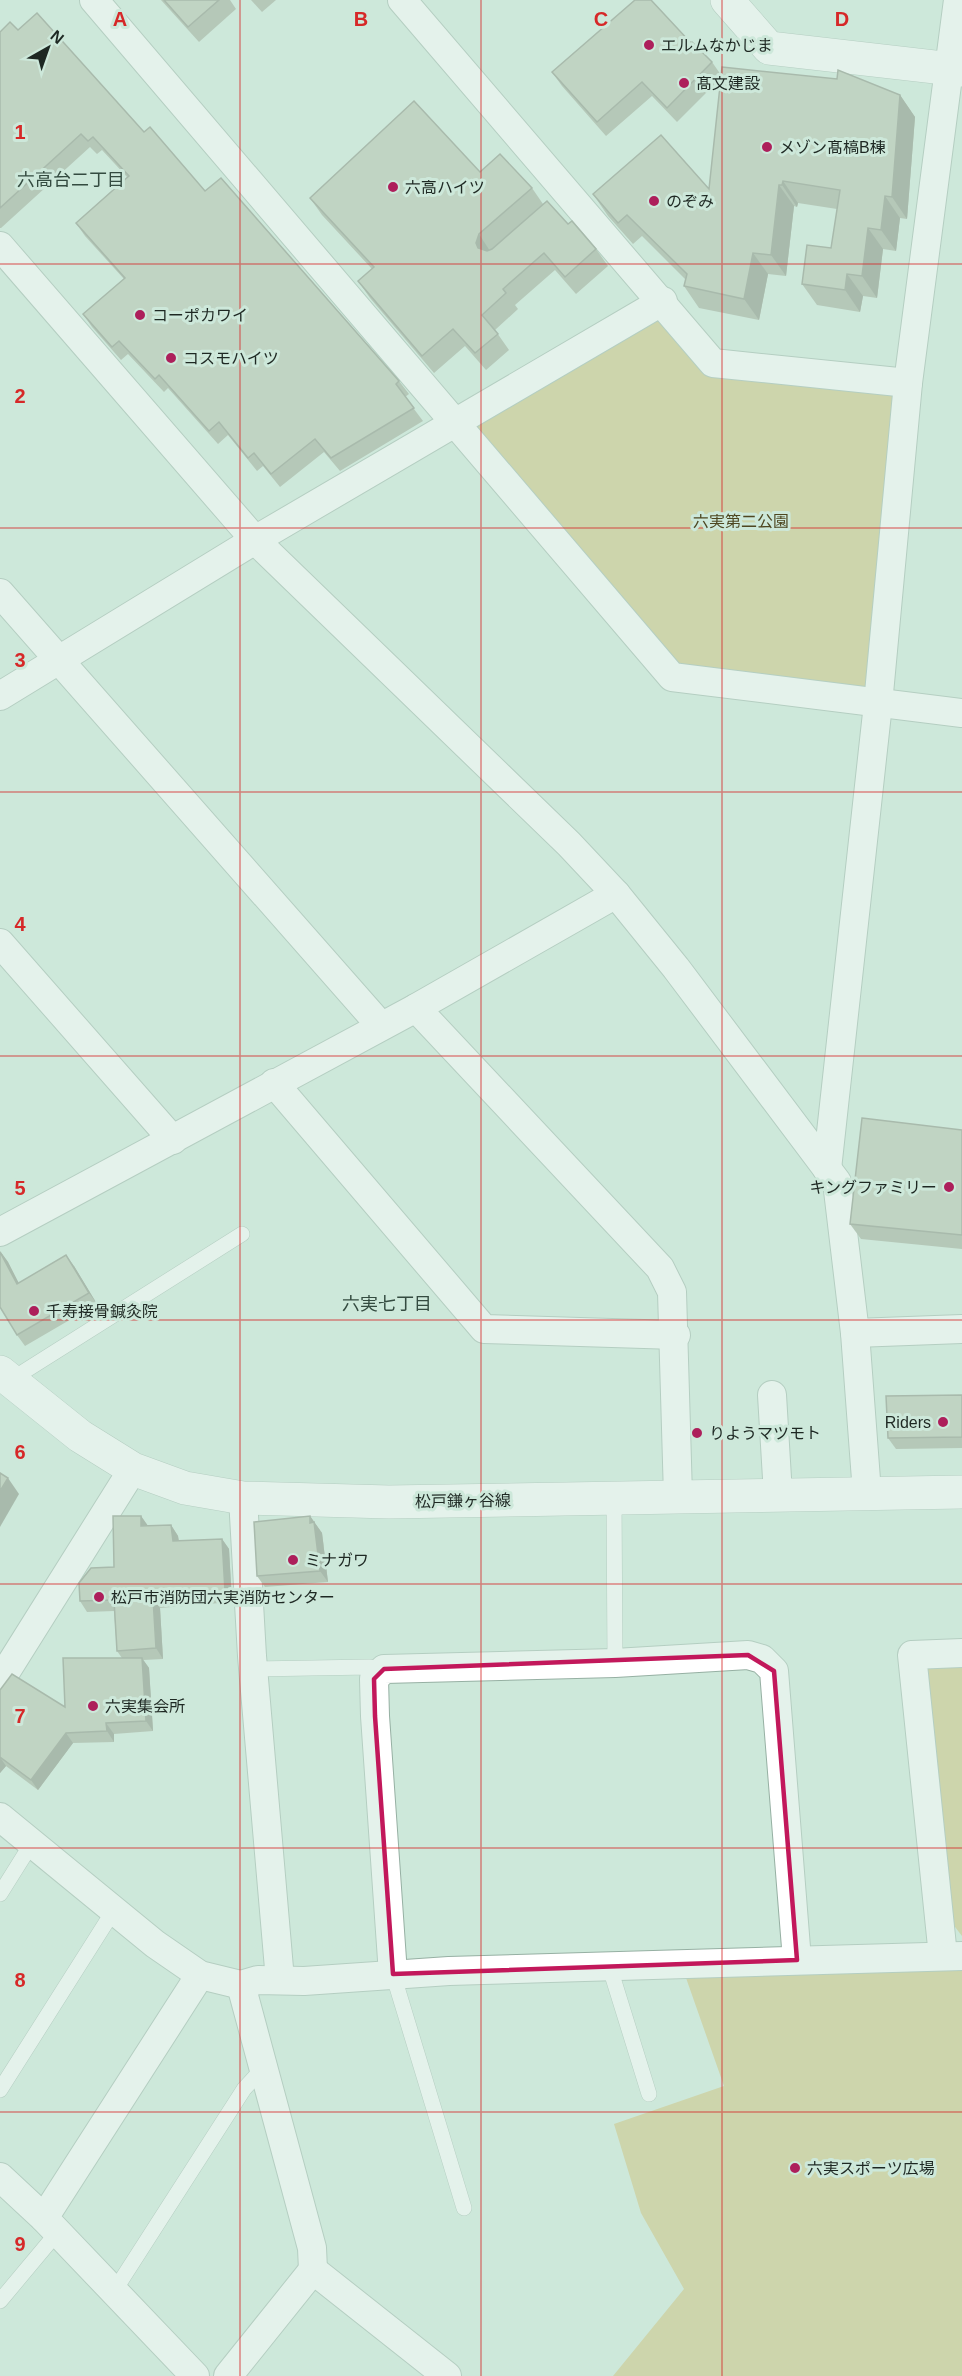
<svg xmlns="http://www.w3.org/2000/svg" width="962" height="2376" viewBox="0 0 962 2376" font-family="Arial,'Noto Sans JP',sans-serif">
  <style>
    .green { fill: #ccbe73 }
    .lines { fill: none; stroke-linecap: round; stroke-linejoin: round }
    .service-casing { stroke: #96b0a3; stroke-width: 16 }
    .minor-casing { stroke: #96b0a3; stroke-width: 30 }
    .tertiary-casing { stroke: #96b0a3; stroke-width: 34 }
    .secondary-casing { stroke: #96b0a3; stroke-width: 34 }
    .service { stroke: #fff; stroke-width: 15 }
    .minor { stroke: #fff; stroke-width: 28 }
    .tertiary { stroke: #fff; stroke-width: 33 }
    .secondary { stroke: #fff; stroke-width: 33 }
    .wall { fill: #97a28f }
    .shaded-wall { fill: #7b8474 }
    .building { fill: #b0bca6; stroke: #7b8474; stroke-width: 1.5 }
    .marked { fill: none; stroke: #c2185b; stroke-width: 4.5; stroke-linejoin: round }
    .grid { fill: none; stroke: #d62828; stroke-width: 1.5; stroke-opacity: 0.55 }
    .poi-dot { fill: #ad1f5b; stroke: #cde8da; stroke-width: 2 }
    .labels { text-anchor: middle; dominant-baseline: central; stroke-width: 6; stroke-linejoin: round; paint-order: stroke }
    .poi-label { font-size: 16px; fill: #1e2823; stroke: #cde8da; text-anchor: start }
    .park-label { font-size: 16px; fill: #4e4721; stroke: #cde8da }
    .street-label { font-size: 16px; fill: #1e2823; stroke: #cde8da }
    .neighbourhood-label { font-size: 18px; fill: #344b40; stroke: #cde8da }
    .grid-label { font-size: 20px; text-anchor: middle; font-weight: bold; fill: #d62828; stroke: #cde8da; stroke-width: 6; stroke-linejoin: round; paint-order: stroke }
  </style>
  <rect width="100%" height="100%" fill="#cde8da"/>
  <!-- green -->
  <g class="green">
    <polygon points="663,301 713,363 908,383 878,704 672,677 455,423"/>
    <polygon points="962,1666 962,1936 952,1923 926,1668"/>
    <polygon points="962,1969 962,2376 613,2376 684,2289 641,2213 614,2124 724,2086 685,1975"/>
  </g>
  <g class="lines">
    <defs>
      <g id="service">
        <polyline points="9,1381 242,1234"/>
        <polyline points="614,1498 615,1663"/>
        <polyline points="255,1669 369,1667 384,1669"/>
        <polyline points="0,1894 32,1843"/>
        <polyline points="609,1965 649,2094"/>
        <polyline points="393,1974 464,2208"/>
        <polyline points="0,2090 114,1910"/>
        <polyline points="113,2293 244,2089 264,2067"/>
        <polyline points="0,2301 56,2234"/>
      </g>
      <g id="minor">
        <polyline points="94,0 672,677 962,713"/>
        <polyline points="402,0 713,363 908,383"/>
        <polyline points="0,246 255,540 569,844 616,894 676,968 837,1182 855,1333 867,1493"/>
        <polyline points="0,593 381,1026"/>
        <polyline points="0,696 255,540 663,301"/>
        <polyline points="0,943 173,1140"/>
        <polyline points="416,1008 660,1268 672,1292 678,1496"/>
        <polyline points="274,1083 484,1329 676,1335"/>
        <polyline points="827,1169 878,704 908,383 958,0"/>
        <polyline points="0,1232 416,1008 616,894"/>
        <polyline points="855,1333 962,1329"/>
        <polyline points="772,1395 778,1495"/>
        <polyline points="243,1498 252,1656 280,1980"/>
        <polyline points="0,1681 133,1469"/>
        <polyline points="0,1817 155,1944 200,1975 241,1985 258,1980 304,1981 449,1971 962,1956"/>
        <polyline points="943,1956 912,1655 962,1653"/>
        <polyline points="393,1974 375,1716 374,1679 384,1669 615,1663 748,1655 762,1659 774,1671 797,1960"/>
        <polyline points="241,1985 312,2248 313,2270"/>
        <polyline points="0,2177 44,2218"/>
        <polyline points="195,2376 44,2218 200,1975"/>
        <polyline points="228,2376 313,2270 447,2376"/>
      </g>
      <polyline id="tertiary" points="727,0 769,48 962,70"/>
      <polyline id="secondary" points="0,1372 80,1436 133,1469 185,1488 243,1498 389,1502 962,1492"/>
    </defs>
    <!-- service casing -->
    <use href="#service" class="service-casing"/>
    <!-- minor casing -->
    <use href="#minor" class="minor-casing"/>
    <!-- tertiary casing -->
    <use href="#tertiary" class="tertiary-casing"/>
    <!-- secondary casing -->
    <use href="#secondary" class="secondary-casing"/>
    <!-- service -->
    <use href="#service" class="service"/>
    <!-- minor -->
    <use href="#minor" class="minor"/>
    <!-- tertiary -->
    <use href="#tertiary" class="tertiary"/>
    <!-- secondary -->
    <use href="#secondary" class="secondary"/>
  </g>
  <!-- wall -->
  <g class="wall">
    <polygon points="161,0 230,0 236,9 199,42"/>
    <polygon points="251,0 276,0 262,12"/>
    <polygon points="18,30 144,132 205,191 399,381 409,394 405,397 423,421 340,471 324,452 280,487 263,466 257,471 228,435 218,444 168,388 164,392 128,354 121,360 92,327 83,314 124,279 85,236 76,223 127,177 102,150 97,154 90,147 1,228 0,228 0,32"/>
    <polygon points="691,43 712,62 721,75 900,95 915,117 907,219 900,218 896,251 883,249 877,298 863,296 860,312 817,305 802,284 831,248 837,209 798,203 797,207 794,206 786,276 768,274 759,320 699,308 684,286 686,280 642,236 633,244 608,216 593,194 709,189 721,78 677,122 652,96 606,136 562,86 552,72"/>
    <polygon points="480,172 532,188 543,204 568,224 596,249 608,266 576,294 555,270 515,305 518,309 495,330 509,350 486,370 465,346 434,373 370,298 358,281 372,269 322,215 310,198"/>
    <polygon points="962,1130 962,1249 861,1239 850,1224"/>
    <polygon points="0,1251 8,1262 18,1283 74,1266 97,1304 25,1346 17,1335"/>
    <polygon points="962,1395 962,1448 896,1449 888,1438"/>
    <polygon points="141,1516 148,1526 171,1525 178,1536 179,1541 222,1539 229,1549 232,1602 160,1608 163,1659 143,1660 149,1668 153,1731 114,1734 114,1742 73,1743 38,1790 6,1766 0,1773 0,1690 65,1707 122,1658 117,1651 114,1611 87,1612 80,1601 114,1567"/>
    <polygon points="310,1516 322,1533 328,1582 265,1587 257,1576"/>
  </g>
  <!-- shaded-wall -->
  <g class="shaded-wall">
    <polygon points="900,95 915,117 907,219 892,197"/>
    <polygon points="783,181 798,203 797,207 782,185"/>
    <polygon points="779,185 794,206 786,276 771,255"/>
    <polygon points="885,196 900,218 896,251 881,230"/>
    <polygon points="868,228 883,249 877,298 862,276"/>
    <polygon points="479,234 490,251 487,259 478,248 476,243"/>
    <polygon points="753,253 768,274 759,320 744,299"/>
    <polygon points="847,274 863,296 860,312 845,290"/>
    <polygon points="0,1251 8,1262 25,1295 17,1284"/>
    <polygon points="66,1255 74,1266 97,1304 89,1293"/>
    <polygon points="8,1478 19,1494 0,1527 0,1491"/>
    <polygon points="141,1516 148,1526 141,1526"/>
    <polygon points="310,1516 322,1533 328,1582 320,1571"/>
    <polygon points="171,1525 178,1536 180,1551 173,1541"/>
    <polygon points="222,1539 229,1549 232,1602 225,1591"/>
    <polygon points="153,1598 160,1608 163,1659 156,1648"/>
    <polygon points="142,1658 149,1668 153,1731 146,1721"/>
    <polygon points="106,1723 114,1734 114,1742 107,1731"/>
    <polygon points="66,1733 73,1743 38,1790 31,1780"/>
    <polygon points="0,1757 6,1766 0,1773"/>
  </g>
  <!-- building -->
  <g class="building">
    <polygon points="164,0 219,0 188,27"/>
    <polygon points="635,0 651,0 691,43 692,42 712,62 667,108 642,82 597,122 552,72"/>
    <polygon points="37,13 144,132 150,127 205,191 221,178 399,381 396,384 414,408 331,458 315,439 271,474 254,453 248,458 219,422 209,431 159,375 155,379 119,341 112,347 83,314 125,278 76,223 129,176 93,137 88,141 81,134 0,208 0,32 10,22 18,30"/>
    <polygon points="722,67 837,79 838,70 900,95 892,197 885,196 881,230 868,228 862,276 847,274 845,290 802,284 807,245 831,248 840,190 783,181 782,185 779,185 771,255 753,253 744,299 684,286 687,274 627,215 618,223 593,194 661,135 709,189"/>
    <polygon points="414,101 480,172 500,154 532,188 479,234 476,243 478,248 487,251 492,249 547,201 568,224 572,221 596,249 565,277 544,253 503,289 506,293 482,315 498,334 475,353 453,329 422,356 358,281 374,267 310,198"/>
    <polygon points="862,1118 962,1130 962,1235 850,1224"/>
    <polygon points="0,1252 17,1284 66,1255 89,1293 17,1335 0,1307"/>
    <polygon points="962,1395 962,1437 888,1438 886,1396"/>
    <polygon points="0,1473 8,1478 0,1491"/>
    <polygon points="113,1516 141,1516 141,1526 171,1525 173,1541 222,1539 225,1591 153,1598 156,1648 117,1651 114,1600 80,1601 79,1583 91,1568 114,1567"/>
    <polygon points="310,1516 310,1523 314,1522 320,1571 257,1576 254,1522"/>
    <polygon points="63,1658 142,1658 146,1721 106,1723 107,1731 66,1733 31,1780 0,1757 0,1690 12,1674 65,1707"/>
  </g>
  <!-- marked area -->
  <path d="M0 0H962V2376H0ZM748,1655l26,16 23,289 -404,14 -18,-258 -1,-37 10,-10z" fill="#cde8da" fill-opacity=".55" fill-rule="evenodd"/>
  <path class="marked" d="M748,1655l26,16 23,289 -404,14 -18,-258 -1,-37 10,-10z"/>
  <!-- grid -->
  <path class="grid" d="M240,0v2376M481,0v2376M722,0v2376M0,264h962M0,528h962M0,792h962M0,1056h962M0,1320h962M0,1584h962M0,1848h962M0,2112h962"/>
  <!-- markers -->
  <g class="poi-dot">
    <circle cx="649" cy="45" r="6"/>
    <circle cx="684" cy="83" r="6"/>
    <circle cx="767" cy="147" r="6"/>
    <circle cx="393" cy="187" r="6"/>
    <circle cx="654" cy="201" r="6"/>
    <circle cx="140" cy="315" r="6"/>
    <circle cx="171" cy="358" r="6"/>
    <circle cx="949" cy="1187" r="6"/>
    <circle cx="34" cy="1311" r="6"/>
    <circle cx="943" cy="1422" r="6"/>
    <circle cx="697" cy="1433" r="6"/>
    <circle cx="293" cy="1560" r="6"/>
    <circle cx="99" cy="1597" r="6"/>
    <circle cx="93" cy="1706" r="6"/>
    <circle cx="795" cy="2168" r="6"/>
  </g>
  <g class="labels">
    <!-- poi labels -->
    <g class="poi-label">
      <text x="661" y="45">エルムなかじま</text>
      <text x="696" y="83">髙文建設</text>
      <text x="779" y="147">メゾン髙槁B棟</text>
      <text x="405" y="187">六高ハイツ</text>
      <text x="666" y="201">のぞみ</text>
      <text x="152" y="315">コーポカワイ</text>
      <text x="183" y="358">コスモハイツ</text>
      <text x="937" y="1187" text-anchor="end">キングファミリー</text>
      <text x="46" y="1311">千寿接骨鍼灸院</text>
      <text x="931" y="1422" text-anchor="end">Riders</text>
      <text x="709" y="1433">りようマツモト</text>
      <text x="305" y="1560">ミナガワ</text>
      <text x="111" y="1597">松戸市消防団六実消防センター</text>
      <text x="105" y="1706">六実集会所</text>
      <text x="807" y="2168">六実スポーツ広場</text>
    </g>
    <!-- park labels -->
    <g class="park-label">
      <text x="741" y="521">六実第二公園</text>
    </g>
    <!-- street labels -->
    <g class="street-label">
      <text transform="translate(463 1501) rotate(-1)">松戸鎌ヶ谷線</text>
    </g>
    <!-- neighbourhood labels -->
    <g class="neighbourhood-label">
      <text x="71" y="180">六高台二丁目</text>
      <text x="387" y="1304">六実七丁目</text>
    </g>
  </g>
  <g class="grid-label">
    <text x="120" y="26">A</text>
    <text x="361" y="26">B</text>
    <text x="601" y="26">C</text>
    <text x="842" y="26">D</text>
    <text x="20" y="139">1</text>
    <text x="20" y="403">2</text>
    <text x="20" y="667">3</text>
    <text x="20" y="931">4</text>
    <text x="20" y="1195">5</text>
    <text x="20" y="1459">6</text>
    <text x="20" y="1723">7</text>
    <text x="20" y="1987">8</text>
    <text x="20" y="2251">9</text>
  </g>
  <!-- north arrow -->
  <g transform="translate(48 48) rotate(40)" stroke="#cde8da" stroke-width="4.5" paint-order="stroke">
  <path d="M0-4.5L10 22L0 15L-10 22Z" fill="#1e2823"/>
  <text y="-9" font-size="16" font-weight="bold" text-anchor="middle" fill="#1e2823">N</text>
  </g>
</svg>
